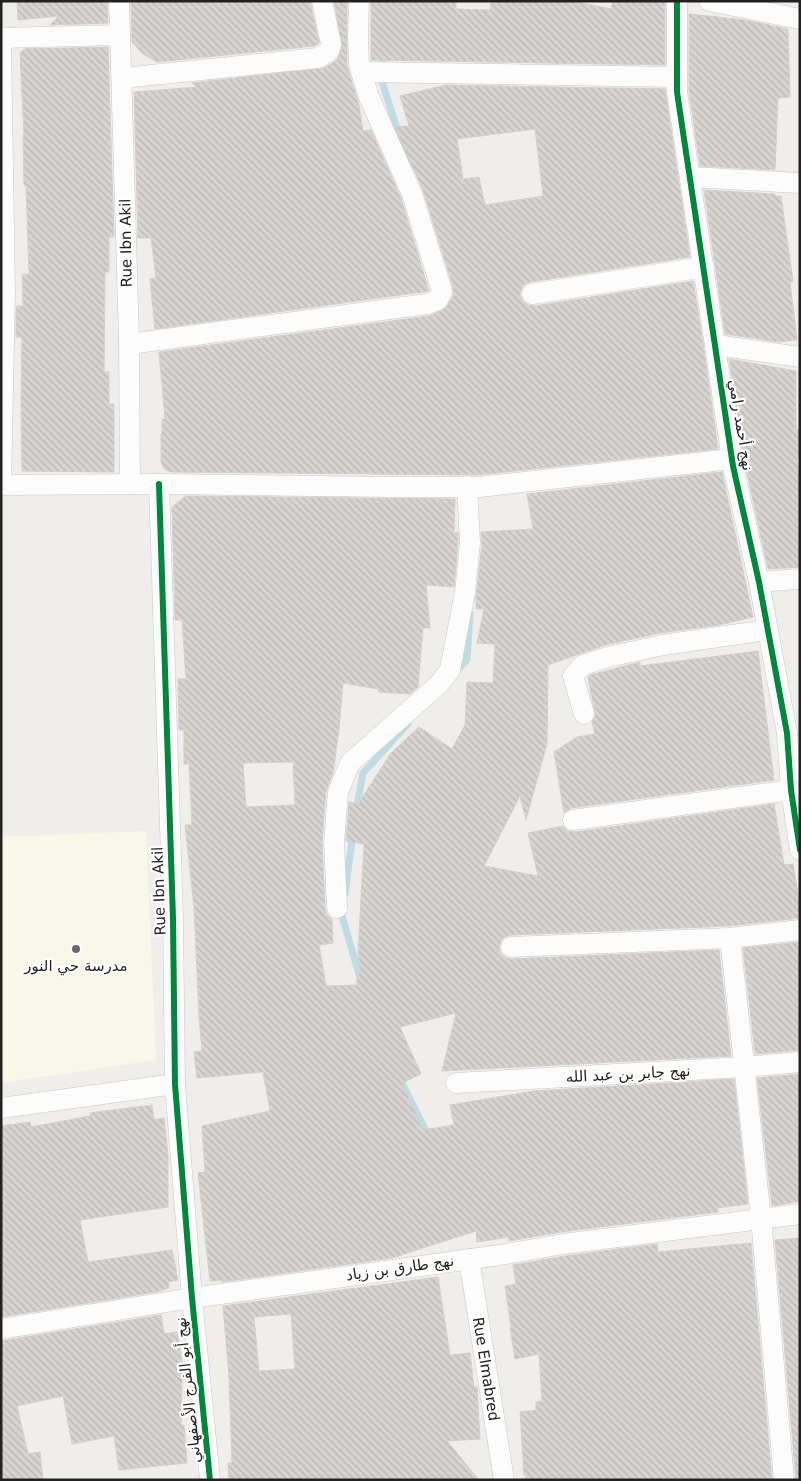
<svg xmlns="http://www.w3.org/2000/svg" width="801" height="1481" viewBox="0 0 801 1481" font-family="'DejaVu Sans',Cairo,sans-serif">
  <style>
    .education { fill: #f8f7e8 }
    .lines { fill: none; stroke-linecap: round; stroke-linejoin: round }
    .stream { stroke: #bfdbe3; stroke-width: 7 }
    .building { fill: url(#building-back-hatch); stroke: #d3d0cc; fill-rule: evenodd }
    .street-casing { stroke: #c9c8c7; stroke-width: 21 }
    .street { stroke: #fdfcfc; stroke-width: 20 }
    .cycleway-casing { stroke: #fff; stroke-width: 9 }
    .cycleway { stroke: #00873e; stroke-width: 6 }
    .poi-dot { fill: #6a6968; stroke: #fff; stroke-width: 2 }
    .labels { text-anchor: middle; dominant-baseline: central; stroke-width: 4.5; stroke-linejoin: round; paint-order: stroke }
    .street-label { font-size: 15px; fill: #222; stroke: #fff }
    .poi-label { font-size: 15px; fill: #222; stroke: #fff }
  </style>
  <defs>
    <pattern id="building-back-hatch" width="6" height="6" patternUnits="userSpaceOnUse" patternTransform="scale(1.25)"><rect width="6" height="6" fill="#d7d4d2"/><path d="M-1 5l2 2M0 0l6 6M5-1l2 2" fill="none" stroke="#b8b6b4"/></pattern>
  </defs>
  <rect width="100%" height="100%" fill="#f0eeeb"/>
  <!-- education -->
  <polygon class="education" points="146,831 156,1060 1,1083 1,837"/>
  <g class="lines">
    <!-- stream -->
    <g class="stream">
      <polyline points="384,51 381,79 409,165"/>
      <polyline points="456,672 467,660 470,614"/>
      <polyline points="356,812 363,773 408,724"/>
      <polyline points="345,894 353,833"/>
      <polyline points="343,907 342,916 361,981"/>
      <polyline points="398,1075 429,1137"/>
    </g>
  </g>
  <!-- building -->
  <g class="building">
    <polygon points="17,1 107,1 108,23 50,25 59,16 18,20"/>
    <polygon points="131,1 310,1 319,43 314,46 157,62 143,54 132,42"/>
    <polygon points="334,1 347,1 347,66 359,105 363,131 371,130 401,198 429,291 155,329 150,279 156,278 151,238 138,238 134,92 198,87 192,83 324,68 336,61 340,54 342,47"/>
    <polygon points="371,1 456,1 456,9 490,10 491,1 572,1 611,9 613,1 665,1 665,65 371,60"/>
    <polygon points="689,14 745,20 788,29 790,97 778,98 775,170 700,166 689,91"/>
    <polygon points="108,47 114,237 109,237 109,272 105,272 104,372 109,372 109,404 114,404 114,472 22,471 21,402 22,337 16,337 16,314 17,306 23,306 22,274 29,274 26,185 24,185 23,135 24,135 20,53 24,49"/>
    <path d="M446,85l219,4 25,168 -160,25 -6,3 -3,5 -1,5 3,7 5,3 6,1 159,-25 11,68 -4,1h4l14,99 -240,26 -307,-3 -7,-3 -3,-7v-28h1v-15h3l-6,-67 270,-36 17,-8 7,-12v-9l-30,-97 -28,-63 14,-1 -9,-30zM535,129l8,67 -58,9 -6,-28 -16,2 -6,-40z"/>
    <polygon points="704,190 775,194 775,196 781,196 793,281 790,282 797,340 779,342 725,334"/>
    <polygon points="729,359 796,371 796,430 800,429 800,458 797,458 800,479 800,567 768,569 745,464"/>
    <path d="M722,472l31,145 -34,8 -59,8 -55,12 -57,20 -1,79 -21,76 -6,-24 -36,70 54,10 -10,-43 35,-7 5,5 7,1 199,-28 10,61 9,-1 7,42v12l-71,8 -218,9 -7,2 -3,4 -2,6 2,7 5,4 5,1 208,-9 12,106 -289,15 14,-58 -56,14 21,47 -19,9 21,47 31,-5 -4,-20 84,-14 200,-12 14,125 -31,4 1,4 -157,20 -52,9v-4l-32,5 -1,-11 -84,27 -170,24v-2l-12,1 -12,-108 7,-1 -3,-46 68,-15 -7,-39 -66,6 -3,-26 8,-1 -3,-35 -5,-109 -9,-82h7l-3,-61h-5v-34h-5l-1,-51h8l-4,-59h-7l-3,-113 14,-11 269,3 -1,34 4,-1v11l-4,44 -28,-2 4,43h-7l-5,59 -8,7 -32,-2v-3l-35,-6 -4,46 -6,44 -7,18 -4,50 3,68 2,6 5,4 1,24 -14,2 7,41 31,-1v-10l4,-2 -3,-19 6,-110 -18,-3 3,-39 9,2 33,-51 28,-26 33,22 13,-24 2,-43 26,1 2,-39 -18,-1 7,-34h-8v-12l6,-53 -1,-12 52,-3 -6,-35zM293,762l2,43 -49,2 -3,-44z"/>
    <polygon points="758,651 774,780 571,808 564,813 554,752 577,737 595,734 592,722 595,717 595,711 591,694 588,677 590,675 640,662 640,666"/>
    <polygon points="800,942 800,1050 755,1054 743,948"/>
    <polygon points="800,1074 800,1201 772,1206 757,1078"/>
    <polygon points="152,1105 154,1120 164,1118 168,1155 168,1207 80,1220 88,1262 172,1250 178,1280 168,1282 169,1288 156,1292 1,1317 1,1126 30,1122 31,1127 90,1116 90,1113"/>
    <polygon points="800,1238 800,1480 796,1480 775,1240"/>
    <polygon points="751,1243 772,1480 526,1480 526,1475 524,1475 520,1412 536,1410 536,1402 542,1401 539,1354 515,1359 510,1328 511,1328 505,1286 516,1284 513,1265 565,1256 657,1244 658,1252"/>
    <path d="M438,1277l12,78 20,-2 4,34h3l3,52 -33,2 32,39h-250l-1,-17h4l-3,-87 -6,-70zM291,1314l4,55 -36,2 -5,-54z"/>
    <polygon points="161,1315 164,1334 177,1332 185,1379 182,1379 181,1426 184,1425 187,1463 119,1470 114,1436 72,1444 63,1396 17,1406 28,1454 40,1452 43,1480 1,1480 1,1341"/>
  </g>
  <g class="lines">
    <defs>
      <g id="street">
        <polyline points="119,1 129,339 130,484"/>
        <polyline points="677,1 677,92 733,466 759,582 787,733 791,790 800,850"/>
        <polyline points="709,1 800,19"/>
        <polyline points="1,38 120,35"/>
        <polyline points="1,43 5,293 1,485"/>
        <polyline points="362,72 677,77"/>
        <polyline points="122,78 318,58 329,51 331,44 322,1"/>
        <polyline points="690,177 800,183"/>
        <polyline points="532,294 704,267"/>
        <polyline points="129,344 427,304 438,300 442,291 412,194 369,97 359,65 358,36 359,1"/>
        <polyline points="716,345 800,357"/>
        <polyline points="159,484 173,919 175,1084 192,1298 210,1480"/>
        <polyline points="1,485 159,484 395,487 479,487 732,459"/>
        <polyline points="759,582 800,579"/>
        <polyline points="584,714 573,676 583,665 608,657 663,645 767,630"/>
        <polyline points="573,820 791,790"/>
        <polyline points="337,908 334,842 338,792 350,763 439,684 450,670 465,592 470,543 467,486"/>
        <polyline points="730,938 761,1218 784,1480"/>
        <polyline points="511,947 730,938 800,930"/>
        <polyline points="456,1083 744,1067 800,1062"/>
        <polyline points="1,1108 175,1084"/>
        <polyline points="469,1259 504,1480"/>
        <polyline points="1,1329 192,1298 500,1255 563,1244 800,1214"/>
      </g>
    </defs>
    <!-- street casing -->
    <use href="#street" class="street-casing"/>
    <!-- street -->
    <use href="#street" class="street"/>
    <defs>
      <g id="cycleway">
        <polyline points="677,1 677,92 733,466 759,582 787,733 791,790 800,850"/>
        <polyline points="159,484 173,919 175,1084 192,1298 210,1480"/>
      </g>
    </defs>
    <!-- cycleway casing -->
    <use href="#cycleway" class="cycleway-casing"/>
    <!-- cycleway -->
    <use href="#cycleway" class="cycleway"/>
  </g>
  <!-- markers -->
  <circle class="poi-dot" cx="76" cy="949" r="5"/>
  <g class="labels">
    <!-- street labels -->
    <g class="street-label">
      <text transform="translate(126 243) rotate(-91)">Rue Ibn Akil</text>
      <text transform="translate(741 425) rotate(81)">نهج أحمد رامي</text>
      <text transform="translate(159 891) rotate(-92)">Rue Ibn Akil</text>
      <text transform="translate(628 1074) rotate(-3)">نهج جابر بن عبد الله</text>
      <text transform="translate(400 1268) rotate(-8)">نهج طارق بن زياد</text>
      <text transform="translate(486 1369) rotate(81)">Rue Elmabred</text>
      <text transform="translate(188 1390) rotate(-96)">نهج أبو الفرج الأصفهاني</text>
    </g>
    <!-- poi labels -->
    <g class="poi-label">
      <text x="76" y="966">مدرسة حي النور</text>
    </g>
  </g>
  <!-- border -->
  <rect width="801" height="1481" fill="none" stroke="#222222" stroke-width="5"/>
</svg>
